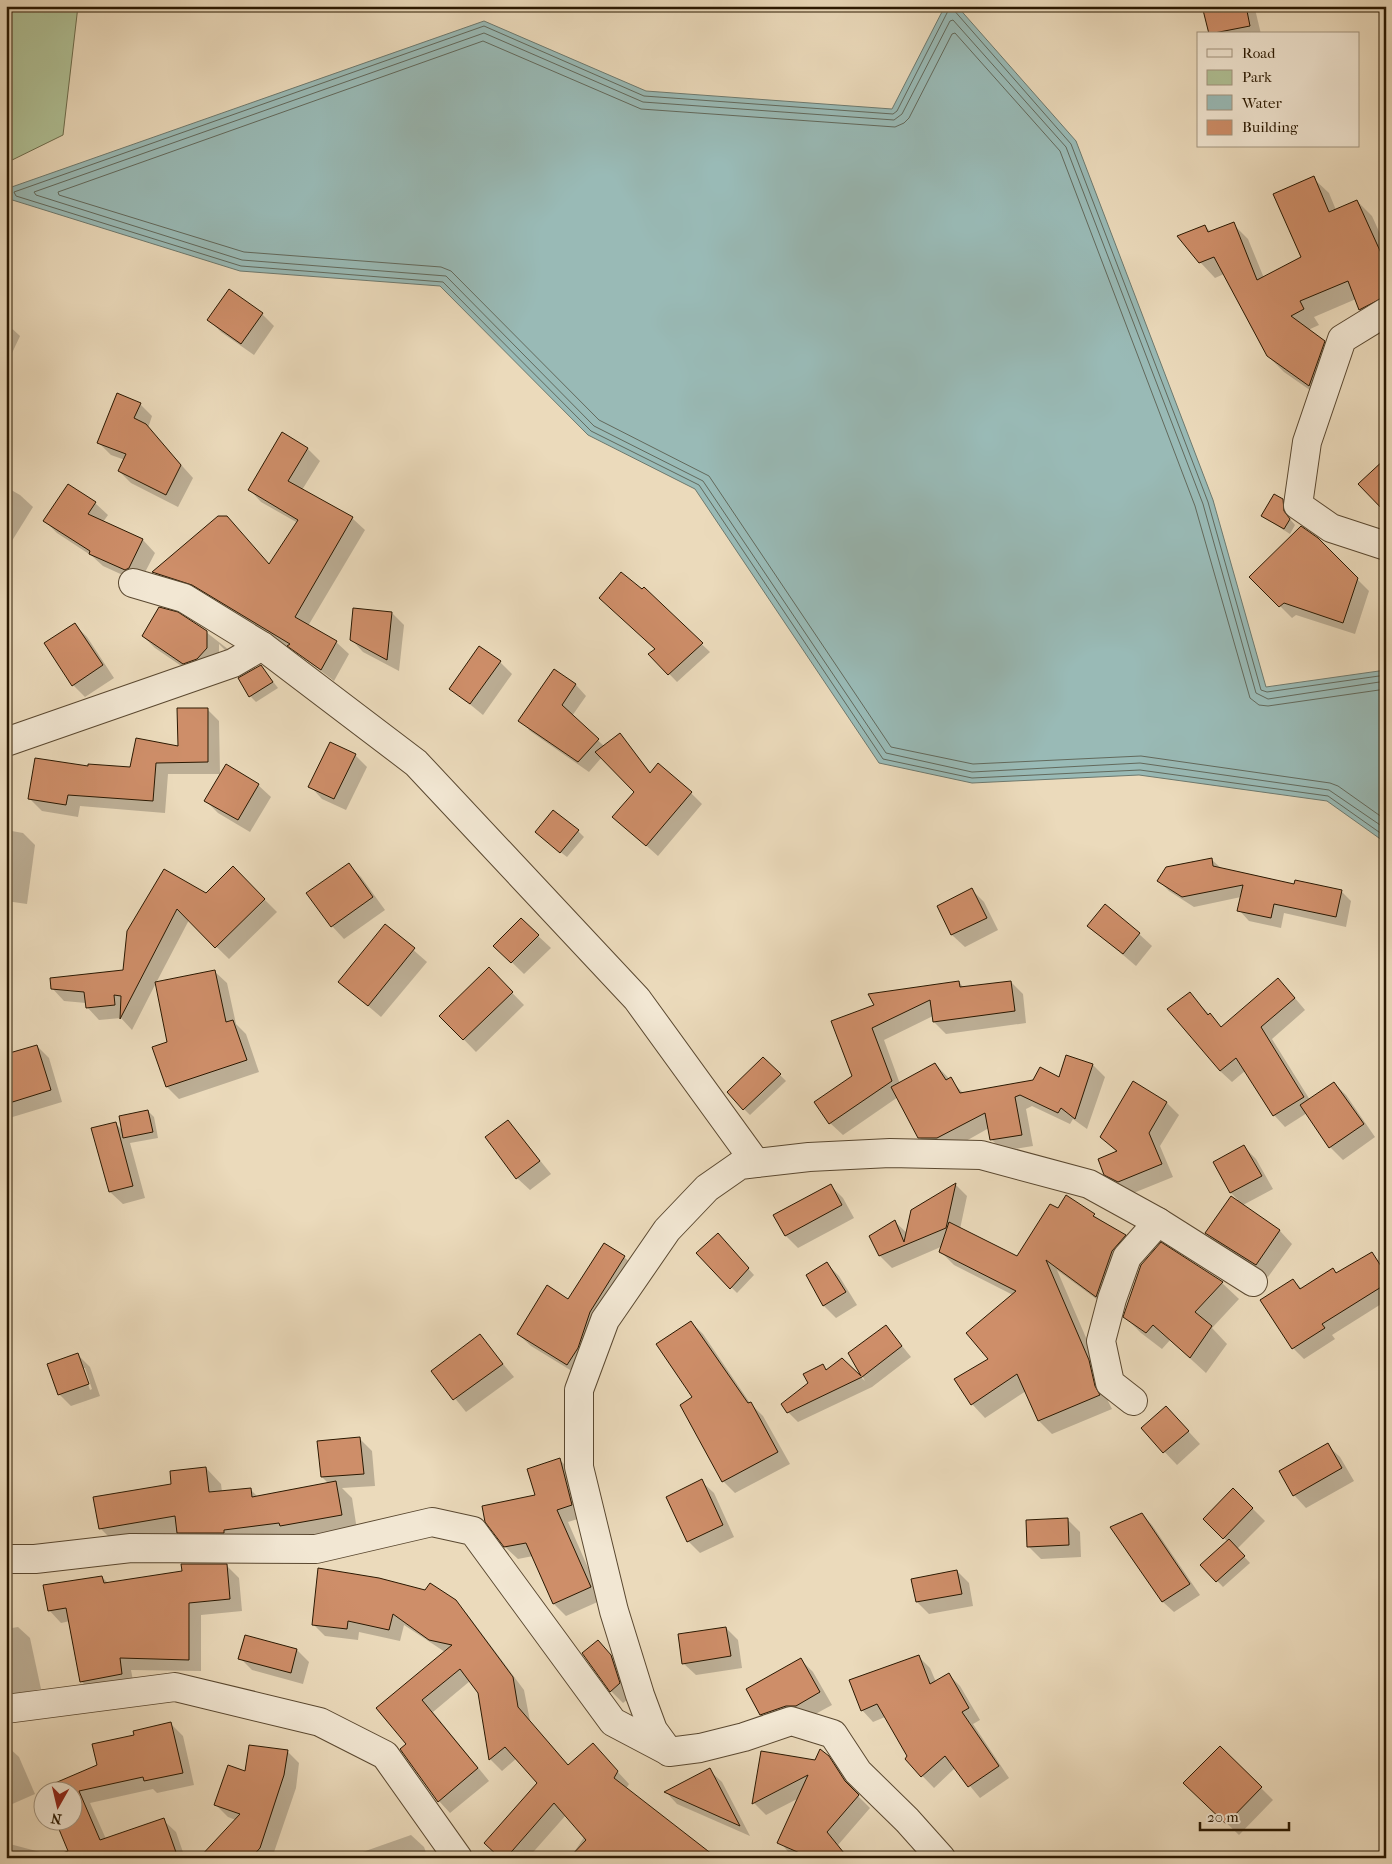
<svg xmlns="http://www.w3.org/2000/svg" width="1392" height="1864" viewBox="0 0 1392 1864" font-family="'IM FELL French Canon',serif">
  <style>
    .green { fill: #b0c196; stroke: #6d6c4c }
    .water { fill: #99bab6; stroke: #6d796e }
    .shadow { fill: #0003; fill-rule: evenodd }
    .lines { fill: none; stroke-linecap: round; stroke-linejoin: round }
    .shore { stroke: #62695c; stroke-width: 1 }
    .building { fill: #ce8e69; stroke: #2a1801 }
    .minor-casing { stroke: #5a4830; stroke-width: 30 }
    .minor { stroke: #f2e7d3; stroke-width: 28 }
  </style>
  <rect width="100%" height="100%" fill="#ebdabb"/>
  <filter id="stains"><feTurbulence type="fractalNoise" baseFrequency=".004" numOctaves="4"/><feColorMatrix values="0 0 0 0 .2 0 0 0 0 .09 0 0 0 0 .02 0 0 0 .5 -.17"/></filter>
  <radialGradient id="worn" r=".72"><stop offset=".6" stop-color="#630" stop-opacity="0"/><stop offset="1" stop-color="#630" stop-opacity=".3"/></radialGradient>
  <!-- green -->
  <polygon class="green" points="6,6 78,6 63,135 6,163"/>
  <!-- water -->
  <polygon class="water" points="945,6 957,6 1076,141 1213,500 1266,687 1386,670 1386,843 1327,801 1139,775 972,783 879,763 695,489 588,435 440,286 240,271 6,198 6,189 484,21 646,91 892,109"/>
  <!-- shadow -->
  <g class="shadow">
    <polygon points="1204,6 1252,6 1255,9 1261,34 1210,34"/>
    <polygon points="1313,178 1329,193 1336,210 1357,201 1372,216 1386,247 1386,318 1375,325 1360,310 1356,299 1314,317 1319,325 1308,330 1324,342 1340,357 1324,400 1284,372 1268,356 1224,274 1215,278 1200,262 1205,226 1211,232 1233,224 1248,239 1264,278 1303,258"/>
    <polygon points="229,291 262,314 274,326 254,355 221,332 209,320"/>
    <polygon points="6,323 20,336 6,366"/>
    <polygon points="140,404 152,416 148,428 193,478 178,507 131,483 119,471 125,460 111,455 98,442"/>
    <polygon points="283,434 308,449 320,461 302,490 352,518 365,530 308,626 336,642 349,654 334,681 295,651 205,596 166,584 154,572 270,565 298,523 261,502 249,489"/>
    <polygon points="1386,460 1386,517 1381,512 1383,508"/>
    <polygon points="6,487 20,495 33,507 10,544 6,541"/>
    <polygon points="1282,500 1288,507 1289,518 1295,525 1290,534 1262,516"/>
    <polygon points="95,503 108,515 103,522 143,540 155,553 141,580 138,582 103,566 92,556 57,533 45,521"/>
    <polygon points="1317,539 1369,591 1355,634 1296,615 1292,618 1251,577"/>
    <polygon points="644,589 710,652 677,682 650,654 656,649 642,591"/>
    <polygon points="392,613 404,625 399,671 363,652 351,639"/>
    <polygon points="74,624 87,637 114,678 85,697 73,685"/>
    <polygon points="206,632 229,650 227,652 219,644 219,661 196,676 155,648 143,636"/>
    <polygon points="500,662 512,674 483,715 450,688"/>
    <polygon points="261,666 278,688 256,702 250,696"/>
    <polygon points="555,671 576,685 586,696 572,716 604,746 619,734 651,773 691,793 702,804 658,856 614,817 635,792 602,757 589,772 530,731 520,720"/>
    <polygon points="207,709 219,721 220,774 168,774 165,813 80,806 78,817 42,811 29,798 89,768 131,769 179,747"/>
    <polygon points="355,755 367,767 346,810 322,799 310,786"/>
    <polygon points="258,785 271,797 250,832 218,813 206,801"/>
    <polygon points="6,830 23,833 35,845 27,904 6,901"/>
    <polygon points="578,831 584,837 567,857 542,838"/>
    <polygon points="1211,859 1222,869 1295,885 1341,891 1351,901 1346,927 1284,913 1281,928 1249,921 1239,910 1241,897 1194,907 1169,891 1158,880"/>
    <polygon points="349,865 361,877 385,910 344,939 332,926"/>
    <polygon points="233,868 277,912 229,959 189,920 156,983 214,971 227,983 236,1024 246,1034 259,1072 179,1099 167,1087 154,1048 169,1043 156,983 132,1030 121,1018 99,1020 87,1007 86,1003 64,1001 52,988 124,972 128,932 206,894"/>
    <polygon points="972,890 984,902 998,930 965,947 952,935 938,907"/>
    <polygon points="521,920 551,948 524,974 495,946"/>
    <polygon points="386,926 427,962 381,1017 340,982"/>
    <polygon points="1089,926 1139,934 1152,946 1136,966"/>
    <polygon points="489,969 524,1005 476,1052 441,1016"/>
    <polygon points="959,982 964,988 1011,982 1023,994 1026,1023 946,1034 934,1022 933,1016 884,1040 900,1084 935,1064 964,1094 1059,1078 1067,1056 1093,1065 1105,1077 1087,1129 1073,1119 1070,1124 1032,1106 1026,1109 1033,1146 1003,1151 991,1139 989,1128 950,1150 931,1149 919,1137 898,1097 843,1135 830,1123 854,1076 833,1022"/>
    <polygon points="1289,991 1305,1010 1272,1039 1310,1100 1334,1083 1346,1095 1375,1137 1343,1160 1330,1147 1307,1113 1285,1127 1274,1115 1246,1070 1232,1082 1220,1071 1190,994 1222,1028"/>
    <polygon points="37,1046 49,1058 62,1102 6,1119 6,1055"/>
    <polygon points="763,1058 786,1081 750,1115 744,1109"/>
    <polygon points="1167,1103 1179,1115 1160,1146 1173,1177 1131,1194 1118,1187 1105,1174 1117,1152 1101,1137"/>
    <polygon points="148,1111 154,1117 158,1138 130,1143 145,1198 123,1204 110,1192 93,1129 115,1123 123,1131"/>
    <polygon points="508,1121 551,1174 530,1190 517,1178"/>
    <polygon points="1244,1147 1256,1159 1273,1189 1243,1205 1280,1231 1292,1244 1268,1277 1219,1245 1206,1233 1238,1200 1231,1193 1214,1163"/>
    <polygon points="955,1184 967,1196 960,1229 1017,1258 1059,1209 1066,1197 1125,1236 1138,1249 1110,1309 1057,1270 1102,1375 1108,1401 1112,1409 1052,1434 1039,1421 1026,1391 985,1418 972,1404 1013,1295 954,1265 941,1252 943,1246 892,1268 880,1256 871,1236 895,1222 907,1233"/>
    <polygon points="831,1186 843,1198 854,1218 798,1248 786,1236"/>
    <polygon points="718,1235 754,1275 737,1293 698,1254"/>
    <polygon points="1161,1244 1222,1283 1239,1299 1212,1328 1227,1344 1206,1373 1170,1340 1162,1349 1141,1333 1125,1317"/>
    <polygon points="604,1245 624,1257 637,1269 580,1376 531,1346 518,1334 569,1301"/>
    <polygon points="1372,1254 1386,1270 1386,1301 1332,1335 1335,1339 1304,1359 1293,1348 1293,1280 1302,1289 1333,1270 1337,1274"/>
    <polygon points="827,1264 839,1276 857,1305 836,1318 824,1306 808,1276"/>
    <polygon points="691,1322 703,1334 750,1403 763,1416 790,1464 735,1493 723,1481 694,1397"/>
    <polygon points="886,1326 911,1357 872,1387 798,1422 788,1412 823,1366 827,1370 842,1359 865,1381 850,1353"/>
    <polygon points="480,1336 514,1377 466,1412 433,1371"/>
    <path d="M78,1355l12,12 10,29 -29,10 -12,-12zM82,1368h3l7,21 -2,1z"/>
    <polygon points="1178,1420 1200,1444 1177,1465 1142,1428"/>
    <polygon points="360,1439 372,1451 375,1486 342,1488 352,1498 357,1530 296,1541 194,1548 179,1533 116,1544 100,1528 173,1485 206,1468 221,1484 222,1492 250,1489 258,1497 329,1484 322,1477"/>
    <polygon points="1327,1445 1340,1457 1354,1481 1306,1508 1294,1495"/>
    <polygon points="560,1460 572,1472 584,1517 568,1522 602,1600 566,1616 554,1604 533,1556 518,1559 505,1547"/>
    <polygon points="701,1481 714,1493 734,1537 700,1553 688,1541"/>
    <polygon points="1233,1489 1265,1521 1237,1549 1250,1563 1223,1587 1202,1565 1228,1542 1204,1519"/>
    <polygon points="1142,1514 1152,1525 1200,1595 1174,1612 1163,1602 1112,1527"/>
    <polygon points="1068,1520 1080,1532 1081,1557 1041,1559 1028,1546"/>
    <polygon points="226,1565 239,1578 242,1611 201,1615 201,1671 131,1670 134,1686 93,1693 81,1681 70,1621 61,1623 49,1610 102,1577 108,1583"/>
    <polygon points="957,1571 969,1583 973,1606 929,1614 917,1602"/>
    <polygon points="455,1601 467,1614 524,1690 530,1721 569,1766 593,1745 629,1784 626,1789 715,1858 570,1858 585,1836 566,1815 528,1858 500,1858 539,1783 517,1758 502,1771 490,1759 479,1693 470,1681 433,1712 489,1781 450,1813 439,1801 408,1744 378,1708 445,1652 404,1625 400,1641 359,1632 358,1640 325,1636 313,1624"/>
    <polygon points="18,1627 30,1638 41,1689 6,1696 6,1629"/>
    <polygon points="726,1628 738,1640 742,1668 696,1675 683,1663"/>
    <polygon points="245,1636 297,1650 309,1662 303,1684 252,1670 240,1658"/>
    <polygon points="584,1653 610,1654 623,1669 632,1696 623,1703 611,1691"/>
    <polygon points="919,1657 930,1668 936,1682 948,1674 960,1686 980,1720 973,1724 1009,1778 980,1798 955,1768 934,1788 906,1759 909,1756 885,1717 873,1722 862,1710"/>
    <polygon points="801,1660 813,1672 832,1705 808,1718 774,1727 761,1714"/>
    <polygon points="171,1724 183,1736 194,1785 157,1793 153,1789 90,1803 106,1839 163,1820 176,1832 185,1858 73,1858 57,1822 72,1822 72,1792 135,1736"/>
    <polygon points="6,1745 19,1757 35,1794 10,1805 6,1805"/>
    <polygon points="1220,1747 1273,1800 1239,1835 1185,1783"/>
    <polygon points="287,1751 299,1763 296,1788 272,1858 201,1858 236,1820 228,1817 216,1805 246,1772"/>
    <polygon points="762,1753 816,1761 828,1757 841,1770 857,1795 870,1808 838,1845 849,1858 793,1858 781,1843 799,1798 766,1815 754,1803"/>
    <polygon points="709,1770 722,1782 750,1836 677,1804 666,1792"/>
    <polygon points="411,1835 424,1847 428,1858 359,1858 357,1854"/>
    <polygon points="6,1843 40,1852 45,1858 6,1858"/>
    <polygon points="45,1854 58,1858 48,1858"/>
  </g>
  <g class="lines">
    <!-- shore -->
    <g class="shore">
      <polyline points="1386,675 1267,692 1261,690 1208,502 1071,144 952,8 949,9 897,111 893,114 644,96 484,26 14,192 16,196 241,266 443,282 591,431 699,485 883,759 972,778 1140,770 1328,796 1386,837"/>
      <polyline points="1386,681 1268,699 1256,693 1203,504 1066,147 953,20 950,21 902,114 894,120 643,102 484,33 34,192 36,195 242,260 446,276 594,426 703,481 886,753 972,772 1140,763 1329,790 1386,829"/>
      <polyline points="1386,689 1268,706 1259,705 1250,698 1195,506 1060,151 955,33 952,34 909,118 904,123 895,127 641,109 483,41 58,192 59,195 244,252 441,267 451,271 599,420 709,476 891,747 973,764 1141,756 1330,783 1338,786 1386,820"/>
    </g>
  </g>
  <!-- building -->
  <g class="building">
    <polygon points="1202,6 1246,6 1250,26 1209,34"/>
    <polygon points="1314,176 1329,212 1357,200 1386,264 1386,296 1359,310 1348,281 1300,301 1304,309 1291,316 1325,341 1309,386 1267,356 1214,257 1199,263 1177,236 1205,225 1208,232 1234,222 1257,280 1301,257 1273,194"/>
    <polygon points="229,289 263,313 241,344 207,320"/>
    <polygon points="117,393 141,403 134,418 146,424 181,465 166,495 118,471 126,454 97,443"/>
    <polygon points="282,432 308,448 288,481 353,517 295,617 337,641 321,670 287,646 290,644 192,585 152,572 218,516 227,516 269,564 298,520 248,490"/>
    <polygon points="1386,458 1386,513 1358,484"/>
    <polygon points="68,484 96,502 88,514 143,539 129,568 125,570 89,554 90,551 43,521"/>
    <polygon points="1274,494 1283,499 1284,511 1290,519 1284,529 1261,516"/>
    <polygon points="1301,526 1318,538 1358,578 1343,623 1284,603 1279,607 1249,577"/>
    <polygon points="621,572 642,589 644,587 703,643 668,675 648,654 655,649 599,598"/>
    <polygon points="159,607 178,612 207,631 207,648 197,659 183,664 142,636"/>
    <polygon points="353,608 392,612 387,660 350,640"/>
    <polygon points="75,623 103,665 72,686 44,643"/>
    <polygon points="479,646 501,661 470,704 449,689"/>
    <polygon points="261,665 273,682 249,697 238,678"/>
    <polygon points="554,669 576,684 562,705 599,739 578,762 518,721"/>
    <polygon points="177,708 208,708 208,762 156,763 153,801 68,795 66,805 28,799 35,758 88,766 88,764 130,767 136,738 178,746"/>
    <polygon points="620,733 650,773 658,763 692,792 646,846 612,817 634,792 595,752"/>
    <polygon points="330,742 356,754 334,799 308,787"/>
    <polygon points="226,764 259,784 238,820 204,801"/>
    <polygon points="553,810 579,830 560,853 535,832"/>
    <polygon points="1212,858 1213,866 1294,884 1295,880 1342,890 1336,917 1274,904 1271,918 1237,911 1243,885 1182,897 1157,881 1166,867"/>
    <polygon points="349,863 373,897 331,927 306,893"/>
    <polygon points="233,866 265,899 215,948 177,909 120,1019 121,996 114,995 115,1005 86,1008 84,992 51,989 50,978 123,970 127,931 164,869 206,893"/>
    <polygon points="972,888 987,918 951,935 937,906"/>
    <polygon points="1105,904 1140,933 1123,954 1087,926"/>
    <polygon points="521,918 539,935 511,963 493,946"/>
    <polygon points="385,924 415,948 368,1006 338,982"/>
    <polygon points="489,967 513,992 463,1040 439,1016"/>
    <polygon points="215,970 226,1022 233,1020 247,1060 166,1087 152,1047 167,1042 155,982"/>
    <polygon points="1278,978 1295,998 1261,1027 1304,1097 1273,1116 1236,1058 1220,1071 1167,1009 1190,992 1208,1015 1210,1013 1221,1027"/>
    <polygon points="959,981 960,987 1011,981 1015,1011 933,1022 930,1000 872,1028 892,1081 829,1124 814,1102 852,1076 831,1021 874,1005 868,994"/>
    <polygon points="37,1045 51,1090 6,1104 6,1054"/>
    <polygon points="1066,1055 1093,1064 1075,1119 1061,1108 1058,1113 1020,1095 1015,1097 1022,1135 990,1140 985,1113 937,1138 918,1138 891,1087 935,1063 946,1080 951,1077 960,1093 1033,1080 1040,1067 1059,1077"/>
    <polygon points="763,1057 781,1074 743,1110 727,1092"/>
    <polygon points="1133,1081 1167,1102 1149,1133 1162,1164 1118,1182 1104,1175 1098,1159 1117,1151 1100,1137"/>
    <polygon points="1334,1082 1364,1124 1329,1148 1300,1105"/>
    <polygon points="148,1110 153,1132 123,1138 119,1116"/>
    <polygon points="508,1120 540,1161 516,1179 485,1137"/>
    <polygon points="116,1122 133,1186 109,1192 91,1128"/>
    <polygon points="1244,1145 1262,1176 1230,1193 1213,1162"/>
    <polygon points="956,1183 946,1228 879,1256 869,1236 895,1220 904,1242 911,1210"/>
    <polygon points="831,1184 842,1205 785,1236 773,1215"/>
    <polygon points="1066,1195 1095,1214 1093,1216 1126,1235 1112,1251 1096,1297 1046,1260 1089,1360 1095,1386 1100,1395 1038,1421 1017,1374 971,1405 954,1379 988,1359 966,1333 1016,1291 939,1252 949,1222 1017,1256 1050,1204 1058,1208"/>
    <polygon points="1231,1196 1280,1230 1256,1265 1205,1233"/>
    <polygon points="718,1233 749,1268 730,1289 696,1253"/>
    <polygon points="1161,1242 1223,1282 1195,1312 1212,1326 1190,1358 1153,1325 1146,1333 1123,1317 1141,1265"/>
    <polygon points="604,1243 625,1256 590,1312 578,1348 567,1365 517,1334 547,1285 568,1299"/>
    <polygon points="1372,1252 1386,1274 1386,1284 1322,1324 1325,1328 1292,1349 1260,1300 1293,1279 1300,1289 1333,1268 1336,1273"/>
    <polygon points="827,1262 846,1292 823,1306 806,1275"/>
    <polygon points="691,1321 748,1403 751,1402 778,1452 722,1482 680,1405 692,1397 656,1344"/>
    <polygon points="886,1325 902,1346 862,1377 787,1413 781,1404 808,1383 803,1374 823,1364 826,1370 842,1358 861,1376 848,1353"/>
    <polygon points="480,1334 503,1364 453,1400 431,1371"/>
    <polygon points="78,1353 89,1384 58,1395 47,1364"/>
    <polygon points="1166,1406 1189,1431 1163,1453 1141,1428"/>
    <polygon points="360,1437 364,1474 321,1477 317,1441"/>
    <polygon points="1328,1443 1342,1468 1293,1496 1279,1471"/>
    <polygon points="560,1458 572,1505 557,1510 591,1587 553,1604 526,1543 504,1547 485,1522 482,1506 535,1495 527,1469"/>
    <polygon points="206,1467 209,1492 251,1488 252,1497 336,1481 342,1515 280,1526 279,1523 224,1530 224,1533 177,1533 175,1516 99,1529 93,1497 171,1484 170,1471"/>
    <polygon points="702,1479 723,1525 687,1542 666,1497"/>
    <polygon points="1233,1488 1253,1508 1223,1539 1203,1519"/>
    <polygon points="1142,1513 1190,1584 1162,1602 1110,1527"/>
    <polygon points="1068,1518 1069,1545 1027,1547 1026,1520"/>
    <polygon points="1229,1539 1245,1556 1216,1582 1200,1565"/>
    <polygon points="181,1564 227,1564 230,1599 189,1603 189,1660 120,1658 122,1674 80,1682 66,1608 48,1611 43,1585 102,1576 104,1583 182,1571"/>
    <polygon points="318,1568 379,1578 425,1590 430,1583 456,1600 513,1677 518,1707 568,1765 593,1743 618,1771 614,1778 717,1858 569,1858 586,1840 554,1803 506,1858 500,1858 484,1843 537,1783 505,1747 489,1760 478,1693 460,1669 422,1700 478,1768 438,1802 400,1749 406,1744 376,1708 452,1645 429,1640 393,1614 389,1630 348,1621 347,1629 312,1625"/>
    <polygon points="957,1570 962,1594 916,1602 911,1579"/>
    <polygon points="726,1627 731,1656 682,1664 678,1634"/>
    <polygon points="245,1635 297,1649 291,1673 238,1659"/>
    <polygon points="598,1640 611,1655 620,1683 610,1692 582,1653"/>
    <polygon points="919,1655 930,1684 949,1673 969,1708 962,1712 999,1766 968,1787 945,1756 921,1777 905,1759 907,1756 877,1704 861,1711 849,1680"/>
    <polygon points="801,1658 820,1692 796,1706 786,1706 760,1715 746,1689"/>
    <polygon points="171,1722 183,1773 144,1781 143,1777 79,1791 100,1840 164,1818 178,1858 60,1858 60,1854 68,1851 56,1822 72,1822 72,1792 42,1792 41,1789 97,1765 92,1744 134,1735 133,1731"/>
    <polygon points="249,1745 288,1750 284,1775 260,1848 251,1858 199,1858 240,1814 214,1805 228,1765 245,1771"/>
    <polygon points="1220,1746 1262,1787 1226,1824 1183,1783"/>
    <polygon points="820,1749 829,1756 845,1781 859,1795 827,1832 848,1858 811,1858 777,1843 808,1775 752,1804 761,1751 815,1760"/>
    <polygon points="710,1768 740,1826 664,1792"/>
  </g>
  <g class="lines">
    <defs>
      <g id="minor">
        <polyline points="1386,312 1342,339 1307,442 1298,505 1331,528 1386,546"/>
        <polyline points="133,583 184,598 262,646 416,763 637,999 756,1163"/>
        <polyline points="6,742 233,663 262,646"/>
        <polyline points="1158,1222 1253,1282"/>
        <polyline points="6,1559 35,1559 131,1548 316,1549 432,1522 473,1531 613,1722 668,1751"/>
        <polyline points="6,1709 175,1687 320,1722 385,1755 458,1858"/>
        <polyline points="941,1858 907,1820 858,1772 833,1734 791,1721 744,1737 700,1748 669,1752 653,1730 640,1695 614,1611 579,1467 579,1390 605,1320 667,1230 707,1188 740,1165 809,1157 890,1153 981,1155 1089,1184 1158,1222 1127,1257 1112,1299 1101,1341 1110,1383 1133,1401"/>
      </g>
    </defs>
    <!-- minor casing -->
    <use href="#minor" class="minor-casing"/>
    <!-- minor -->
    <use href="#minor" class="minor"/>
  </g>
  <!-- margin -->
  <rect width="1392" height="1864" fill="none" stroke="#ebdabb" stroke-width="25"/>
  <rect x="8" y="8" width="1377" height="1849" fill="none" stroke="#2a1801" stroke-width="2.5"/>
  <rect x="12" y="12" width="1367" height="1839" fill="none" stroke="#2a1801"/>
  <!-- legend -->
  <rect x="1197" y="32" width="162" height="115" fill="#f2e7d3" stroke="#a2947f"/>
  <rect x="1207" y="49" width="25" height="8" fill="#f2e7d3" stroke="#a2947f"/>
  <text x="1242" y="58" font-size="15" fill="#2a1801">Road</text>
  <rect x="1207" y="70" width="25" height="15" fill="#b0c196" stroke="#a2947f"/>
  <text x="1242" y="82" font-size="15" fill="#2a1801">Park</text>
  <rect x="1207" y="95" width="25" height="15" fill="#99bab6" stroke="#a2947f"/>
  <text x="1242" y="108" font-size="15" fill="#2a1801">Water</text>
  <rect x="1207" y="120" width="25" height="15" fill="#ce8e69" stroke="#a2947f"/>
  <text x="1242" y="132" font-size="15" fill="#2a1801">Building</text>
  <!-- north arrow -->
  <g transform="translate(58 1806) rotate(188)"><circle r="24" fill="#f2e7d3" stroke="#a2947f"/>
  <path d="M0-4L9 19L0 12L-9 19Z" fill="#8f2418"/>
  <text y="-8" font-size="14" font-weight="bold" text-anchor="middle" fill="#2a1801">N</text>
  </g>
  <!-- scale -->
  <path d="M1200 1822v8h89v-8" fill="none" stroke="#2a1801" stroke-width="2.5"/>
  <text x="1207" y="1822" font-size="15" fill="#2a1801" stroke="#f2e7d3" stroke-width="4" paint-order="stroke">20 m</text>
  <rect width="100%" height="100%" filter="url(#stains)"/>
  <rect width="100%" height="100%" fill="url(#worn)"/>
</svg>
